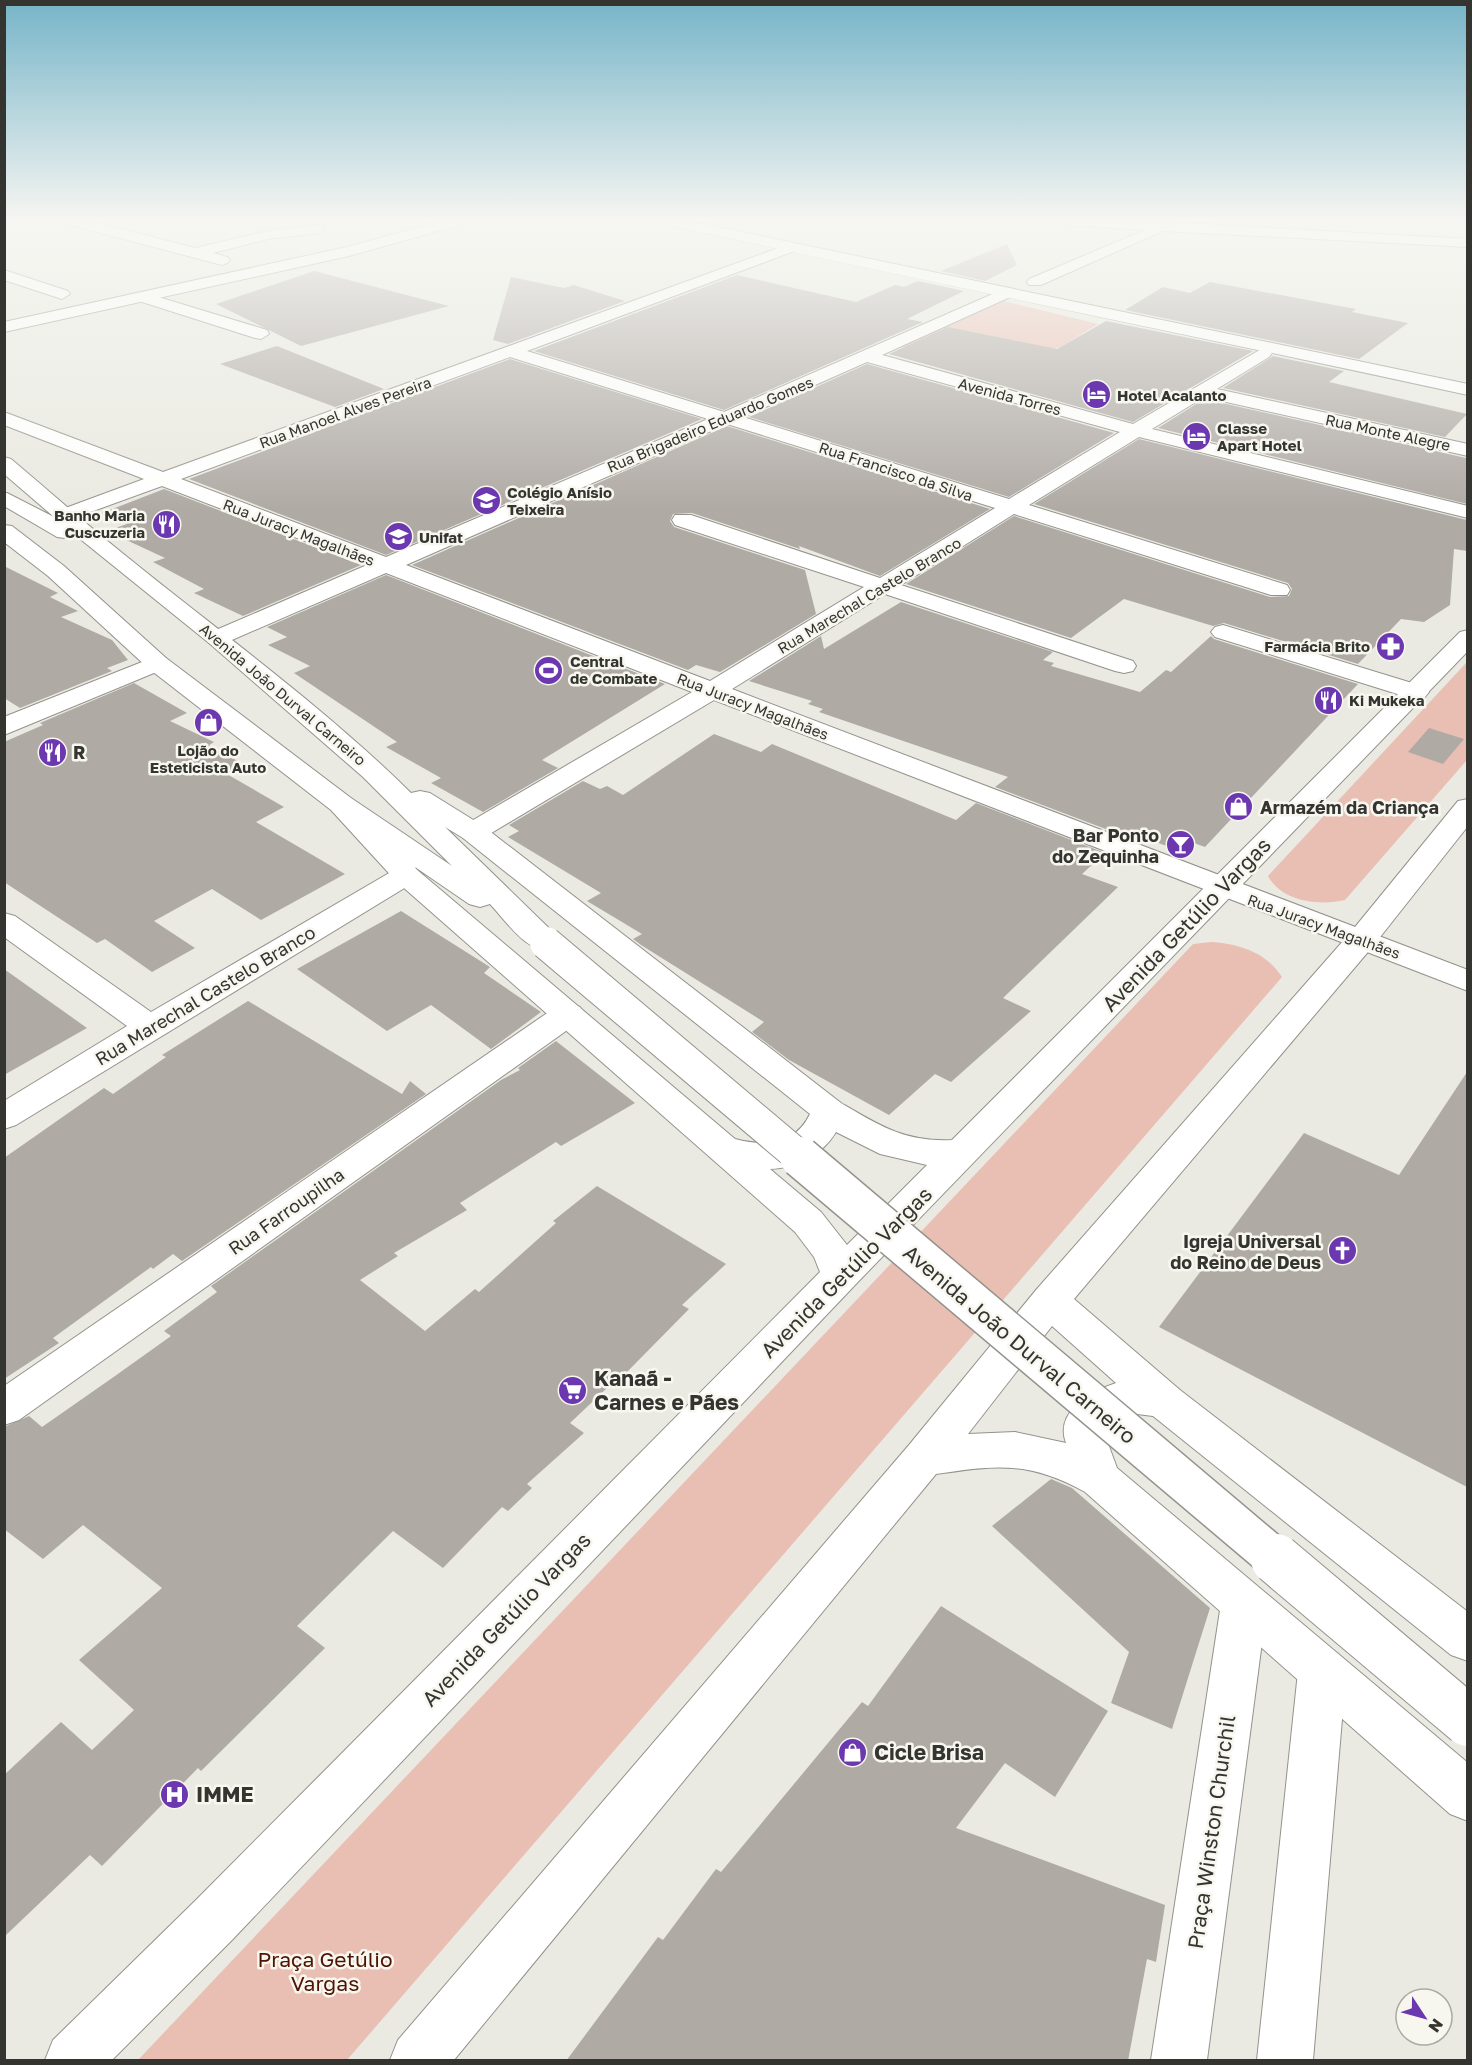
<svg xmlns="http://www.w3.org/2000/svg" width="1472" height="2065" viewBox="0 0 1472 2065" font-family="'Golos Text',sans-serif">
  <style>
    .green { fill: #e9bfb3 }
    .building { fill: #b0aaa5 }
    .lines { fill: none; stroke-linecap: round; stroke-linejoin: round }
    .minor-casing { stroke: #93928b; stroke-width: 2 }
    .major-casing { stroke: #93928b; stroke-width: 2 }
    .highway-casing { stroke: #93928b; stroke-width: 2 }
    .minor { fill: #fff; fill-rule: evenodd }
    .major { fill: #fff; fill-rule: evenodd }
    .highway { fill: #fff; fill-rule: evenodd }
    .major-bridge-far2-casing { stroke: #93928b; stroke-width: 34; stroke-linecap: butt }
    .major-bridge-far1-casing { stroke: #93928b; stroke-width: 43; stroke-linecap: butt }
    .major-bridge-casing { stroke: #93928b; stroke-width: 52; stroke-linecap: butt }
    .major-bridge-far2 { stroke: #fff; stroke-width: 32 }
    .major-bridge-far1 { stroke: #fff; stroke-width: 40 }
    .major-bridge { stroke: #fff; stroke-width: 50 }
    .labels { text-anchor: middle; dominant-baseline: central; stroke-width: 5; stroke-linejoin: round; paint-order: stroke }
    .far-poi-label { font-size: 15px; font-weight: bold; fill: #343431; stroke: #f8f7ef; text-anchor: start }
    .far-street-label { font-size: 15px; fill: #343431; stroke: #f8f7ef }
    .poi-label { font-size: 18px; font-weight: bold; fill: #343431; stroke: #f8f7ef; text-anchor: start }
    .street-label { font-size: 18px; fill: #343431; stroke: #f8f7ef }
    .near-street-label { font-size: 21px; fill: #343431; stroke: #f8f7ef }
    .near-poi-label { font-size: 21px; font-weight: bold; fill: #343431; stroke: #f8f7ef; text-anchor: start }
    .near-park-label { font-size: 21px; fill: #4e1302; stroke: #f8f7ef }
  </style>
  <rect width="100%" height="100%" fill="#eaeae2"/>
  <!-- green -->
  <g class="green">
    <polygon points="999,300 1098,324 1062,346 1040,354 907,348 898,345"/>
    <path d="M1467,662v98l-122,140c-27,6 -63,2 -77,-24z"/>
    <path d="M1211,942c28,2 55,10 71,35l-935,1083h-209l1055,-1116z"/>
  </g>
  <!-- building -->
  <g class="building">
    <polygon points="1007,244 1017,265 985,281 941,271"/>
    <polygon points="314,271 449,306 301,346 216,304"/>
    <polygon points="737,275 856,302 895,285 904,287 918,281 964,291 907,319 923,322 724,410 534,351"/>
    <polygon points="511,277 564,288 574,285 625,301 508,344 493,340"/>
    <polygon points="1210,282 1356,309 1352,312 1408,323 1359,359 1125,310 1163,287 1190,293"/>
    <polygon points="1106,321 1253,351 1133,422 889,354 948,327 1057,349"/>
    <polygon points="277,346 384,389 335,407 220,364"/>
    <polygon points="1273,356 1344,371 1329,382 1467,414 1445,437 1223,388"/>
    <polygon points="510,359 702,419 386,555 189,479"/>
    <polygon points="867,364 1114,433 1009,497 749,417"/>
    <polygon points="1204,399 1466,458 1467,504 1158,428"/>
    <polygon points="727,426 990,509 880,576 799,546 800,549 692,513 673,514 670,521 674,527 805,570 816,614 720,672 696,665 688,670 412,565"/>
    <polygon points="1139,439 1467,520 1467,551 1454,549 1450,605 1424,622 1401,619 1358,664 1224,623 1213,626 1124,599 1071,638 906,584 1014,516 1270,597 1289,596 1292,589 1288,583 1034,504"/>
    <polygon points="164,489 361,565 243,616 194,593 204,589 153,562 165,558 107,531 127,524 102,513"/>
    <polygon points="4,566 58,593 50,597 78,611 61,617 112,640 128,660 107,668 112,671 20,708 4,698"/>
    <polygon points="386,575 665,684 542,760 558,768 483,812 431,783 441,778 386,747 397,742 294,673 310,666 268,645 287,637 267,627"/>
    <polygon points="901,602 1053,652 1043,660 1054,663 1051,666 1140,692 1166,670 1171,672 1211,636 1214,639 1358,684 1205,847 1191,842 1183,849 1175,849 1128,832 1124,836 995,787 1008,777 819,712 823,709 808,704 812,701 749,681 821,636 824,649"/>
    <polygon points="134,683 187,713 170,721 214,742 209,745 243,764 225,773 284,807 256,822 345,874 261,920 212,889 154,921 195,948 152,972 105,939 97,943 4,882 4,742 43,725 40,723"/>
    <polygon points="1429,728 1464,739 1443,764 1408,752"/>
    <polygon points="714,734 761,752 772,744 956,820 976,803 1105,853 1082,874 1118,887 1003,998 1031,1011 951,1082 935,1074 889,1115 789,1060 752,1032 764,1022 641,945 633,939 642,934 587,901 601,893 508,837 519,831 509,825 583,781 600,789 607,786 623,795"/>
    <polygon points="401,911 490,967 484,973 541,1012 491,1049 431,1005 387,1031 297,969"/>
    <polygon points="4,969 87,1028 4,1075"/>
    <polygon points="248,1001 402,1094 410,1081 426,1094 182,1261 173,1254 153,1269 151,1267 53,1338 59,1343 4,1379 4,1158 104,1088 113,1094 166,1057 162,1055"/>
    <polygon points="556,1041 635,1103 561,1146 556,1142 460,1203 467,1210 394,1253 398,1256 360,1280 425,1331 475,1289 479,1292 556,1223 553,1221 597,1186 726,1264 682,1305 689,1309 627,1372 625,1371 570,1423 584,1433 527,1484 532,1488 508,1511 502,1507 443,1568 393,1531 297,1626 325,1648 201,1771 198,1768 102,1866 90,1855 4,1937 4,1775 61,1722 92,1750 134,1710 79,1660 162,1588 83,1525 43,1559 4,1529 4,1427 29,1416 42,1427 115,1376 171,1336 164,1331 217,1292 211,1286 501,1080 520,1070 518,1068"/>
    <polygon points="1467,1072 1467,1487 1159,1327 1304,1133 1399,1175"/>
    <polygon points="1051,1479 1072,1488 1210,1608 1172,1729 1111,1703 1129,1652 992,1526"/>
    <polygon points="941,1606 1108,1711 1055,1797 1005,1763 956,1828 1165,1905 1156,1962 1147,1959 1128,2061 566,2061 658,1937 663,1940 716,1869 721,1872 862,1702 868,1706"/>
  </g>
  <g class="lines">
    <defs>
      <g id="minor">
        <polygon points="65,221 89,221 195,248 268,231 318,225 325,229 318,233 268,239 213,253 227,257 230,260 227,263 222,265 67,224"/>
        <polygon points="1061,221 1146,221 1468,239 1468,247 1163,231 1041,285 1029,285 1027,282 1029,279 1145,230 1068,225"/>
        <path d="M792,243l5,1 2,3 -2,3 -270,101 197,61 280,-123 8,5 -2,3 -128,58 251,69 130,-76 9,5 -3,4 -52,32 251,55v12l-264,-59 -52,32 316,77v12l-329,-81 -110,68 258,80 3,5 -3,5h-16l-257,-81 -113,71 232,76 3,5 -3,5 -9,2 -9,-2 -230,-77 -153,95 736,281v21l-754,-291 -231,138 -10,3 -10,-3 -4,-6 4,-6 229,-134 -306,-119 -161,70 -8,2 -8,-2 -4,-5 4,-5 158,-68 -205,-79 -88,32h-14l-4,-4 4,-4 84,-31 -140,-54v-13l159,60zM510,357l198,62 -322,138 -205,-78zM867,362l253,70 -111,67 -266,-82zM727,424l268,84 -115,70 -189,-63h-16l-3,5 3,5 189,62 -154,94 -304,-116z"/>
        <polygon points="4,270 68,291 70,294 62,299 4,280"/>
        <polygon points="145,293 267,330 269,334 261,339 255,338 139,301 137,298 139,295"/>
        <polygon points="1223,625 1425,687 1429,692 1425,697 1416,700 1407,697 1215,637 1211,632 1215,627"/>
        <polygon points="157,656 166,658 169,663 166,668 4,735 4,717"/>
        <polygon points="406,866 416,869 421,875 416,881 16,1125 4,1129 4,1101 127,1026 4,937 4,913 15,916 151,1012 396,869"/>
        <polygon points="568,1004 580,1007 584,1014 580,1021 19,1420 4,1425 4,1386 556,1007"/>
        <polygon points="1244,1583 1260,1589 1267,1604 1207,2060 1151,2060 1221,1604 1228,1589"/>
        <polygon points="1322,1650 1339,1656 1346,1672 1313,2060 1257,2060 1298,1672 1305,1656"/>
      </g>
      <g id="major">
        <path d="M662,221h27l779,163v11c-266,-58 -533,-111 -799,-170z"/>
        <path d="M4,457l7,2c38,32 76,66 115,97 96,78 197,150 285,237l9,-2 10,2 53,33 358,277c39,23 64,39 111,37l508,-508 8,-2v21l-613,634 -622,654 -121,121h-67l8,-20 142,-139 625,-629 -6,-15 -19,-25 -399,-351 -65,-71 -183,-142 -100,-92 -44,-34v-17l8,1 52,40 102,92 185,140 101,68 -89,-89 -154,-134 -135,-109 -9,4 -8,-1 -53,-31v-13h3l47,24 -50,-43zM445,827l18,11 347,276c-15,31 -44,33 -75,25l-319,-270 -1,-2 54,37 11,3 10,-3c18,19 39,53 67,46l4,-7 -4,-7zM836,1132l44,22 47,11 -80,80 -26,-33 -51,-43c28,-1 52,-14 66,-37z"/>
        <path d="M1468,799v27l-95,120 -299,353 106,91 288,222v49l-17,-6 -298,-239 -24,-3 -21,15 -2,10 11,30 351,295v58l-18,-7 -365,-322c-56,-31 -88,-27 -149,-18l-482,586h-64l8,-20 511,-595 127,-155 315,-358 107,-131zM1052,1326l64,57c-24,8 -62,28 -50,60l-51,-11 -47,2z"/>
      </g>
      <polygon id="highway" points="442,221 465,221 463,224 349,256 4,332 4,322 347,247"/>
    </defs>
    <!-- minor casing -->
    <use href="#minor" class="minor-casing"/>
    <!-- major casing -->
    <use href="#major" class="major-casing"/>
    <!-- highway casing -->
    <use href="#highway" class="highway-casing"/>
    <!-- minor -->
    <use href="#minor" class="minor"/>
    <!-- major -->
    <use href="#major" class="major"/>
    <!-- highway -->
    <use href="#highway" class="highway"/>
    <defs>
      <polyline id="major-bridge-far2" points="546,943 802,1159"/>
      <polyline id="major-bridge-far1" points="800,1157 1278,1561"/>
      <polyline id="major-bridge" points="1276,1559 1468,1721"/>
    </defs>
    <!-- major-bridge-far2 casing -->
    <use href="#major-bridge-far2" class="major-bridge-far2-casing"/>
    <!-- major-bridge-far1 casing -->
    <use href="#major-bridge-far1" class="major-bridge-far1-casing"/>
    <!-- major-bridge casing -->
    <use href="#major-bridge" class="major-bridge-casing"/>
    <!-- major-bridge-far2 -->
    <use href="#major-bridge-far2" class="major-bridge-far2"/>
    <!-- major-bridge-far1 -->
    <use href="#major-bridge-far1" class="major-bridge-far1"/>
    <!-- major-bridge -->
    <use href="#major-bridge" class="major-bridge"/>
  </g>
  <!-- sky -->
  <linearGradient id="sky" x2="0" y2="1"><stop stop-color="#76b4c8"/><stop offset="0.43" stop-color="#f6f6f2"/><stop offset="1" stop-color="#f6f6f2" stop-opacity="0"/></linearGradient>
  <rect width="1472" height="510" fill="url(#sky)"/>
  <!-- icons -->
  <defs>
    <symbol id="hotel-disc" viewBox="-11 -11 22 22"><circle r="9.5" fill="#6c38b0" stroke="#f8f7ef"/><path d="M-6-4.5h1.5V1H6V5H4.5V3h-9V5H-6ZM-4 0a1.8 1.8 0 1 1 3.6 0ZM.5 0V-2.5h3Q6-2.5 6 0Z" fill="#fff"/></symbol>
    <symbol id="school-disc" viewBox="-11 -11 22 22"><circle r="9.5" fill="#6c38b0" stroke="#f8f7ef"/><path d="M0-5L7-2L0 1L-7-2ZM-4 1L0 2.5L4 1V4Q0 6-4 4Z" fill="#fff"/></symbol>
    <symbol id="restaurant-disc" viewBox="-11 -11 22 22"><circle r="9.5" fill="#6c38b0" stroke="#f8f7ef"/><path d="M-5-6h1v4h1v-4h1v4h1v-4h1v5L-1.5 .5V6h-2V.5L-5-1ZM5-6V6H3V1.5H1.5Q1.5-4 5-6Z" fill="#fff"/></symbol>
    <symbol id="university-disc" viewBox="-11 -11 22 22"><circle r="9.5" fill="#6c38b0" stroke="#f8f7ef"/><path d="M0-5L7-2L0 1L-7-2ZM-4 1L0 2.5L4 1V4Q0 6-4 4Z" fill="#fff"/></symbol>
    <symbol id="pharmacy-disc" viewBox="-11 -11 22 22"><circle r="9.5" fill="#6c38b0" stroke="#f8f7ef"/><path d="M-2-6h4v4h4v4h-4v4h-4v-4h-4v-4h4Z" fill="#fff"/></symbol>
    <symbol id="stadium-disc" viewBox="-11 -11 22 22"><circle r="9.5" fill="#6c38b0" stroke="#f8f7ef"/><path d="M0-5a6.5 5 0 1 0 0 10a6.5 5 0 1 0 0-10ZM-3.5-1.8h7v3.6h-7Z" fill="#fff"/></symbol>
    <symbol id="shop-disc" viewBox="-11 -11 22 22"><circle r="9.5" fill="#6c38b0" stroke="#f8f7ef"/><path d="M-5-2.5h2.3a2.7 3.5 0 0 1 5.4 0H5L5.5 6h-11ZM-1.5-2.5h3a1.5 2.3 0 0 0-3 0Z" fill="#fff"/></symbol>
    <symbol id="bar-disc" viewBox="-11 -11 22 22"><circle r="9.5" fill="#6c38b0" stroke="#f8f7ef"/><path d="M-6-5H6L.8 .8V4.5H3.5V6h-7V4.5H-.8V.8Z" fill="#fff"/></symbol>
    <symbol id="church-disc" viewBox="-11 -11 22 22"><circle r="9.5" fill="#6c38b0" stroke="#f8f7ef"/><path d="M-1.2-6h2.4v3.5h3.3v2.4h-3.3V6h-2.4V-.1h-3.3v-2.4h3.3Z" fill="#fff"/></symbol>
    <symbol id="supermarket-disc" viewBox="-11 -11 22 22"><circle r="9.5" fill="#6c38b0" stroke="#f8f7ef"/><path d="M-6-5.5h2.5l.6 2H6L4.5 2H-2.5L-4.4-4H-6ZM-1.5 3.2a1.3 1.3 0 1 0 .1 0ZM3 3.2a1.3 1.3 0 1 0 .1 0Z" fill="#fff"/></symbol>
    <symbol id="hospital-disc" viewBox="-11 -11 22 22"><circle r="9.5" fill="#6c38b0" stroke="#f8f7ef"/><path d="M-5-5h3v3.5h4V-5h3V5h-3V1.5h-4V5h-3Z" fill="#fff"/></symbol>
  </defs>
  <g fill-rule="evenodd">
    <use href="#hotel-disc" x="1080" y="378" width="33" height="33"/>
    <use href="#hotel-disc" x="1180" y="420" width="33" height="33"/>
    <use href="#school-disc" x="470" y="484" width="33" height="33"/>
    <use href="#restaurant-disc" x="150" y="508" width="33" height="33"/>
    <use href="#university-disc" x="382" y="520" width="33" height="33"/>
    <use href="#pharmacy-disc" x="1374" y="630" width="33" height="33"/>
    <use href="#stadium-disc" x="532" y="654" width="33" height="33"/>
    <use href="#restaurant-disc" x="1312" y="684" width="33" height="33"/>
    <use href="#shop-disc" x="192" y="706" width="33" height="33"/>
    <use href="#restaurant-disc" x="36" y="736" width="33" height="33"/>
    <use href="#shop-disc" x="1222" y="790" width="33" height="33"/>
    <use href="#bar-disc" x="1164" y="828" width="33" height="33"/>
    <use href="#church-disc" x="1326" y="1234" width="33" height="33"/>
    <use href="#supermarket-disc" x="556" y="1374" width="33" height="33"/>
    <use href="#shop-disc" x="836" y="1736" width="33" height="33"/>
    <use href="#hospital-disc" x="158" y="1778" width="33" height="33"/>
  </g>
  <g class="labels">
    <!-- far-poi labels -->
    <g class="far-poi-label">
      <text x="1117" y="395">Hotel Acalanto</text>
      <text x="1217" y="428">Classe<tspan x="1217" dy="17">Apart Hotel</tspan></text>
      <text x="507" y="492">Colégio Anísio<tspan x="507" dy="17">Teixeira</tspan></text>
      <text x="145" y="515" text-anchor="end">Banho Maria<tspan x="145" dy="17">Cuscuzeria</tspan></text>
      <text x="419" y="537">Unifat</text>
      <text x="1370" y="646" text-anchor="end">Farmácia Brito</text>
      <text x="570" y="661">Central<tspan x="570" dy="17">de Combate</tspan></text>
      <text x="1349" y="700">Ki Mukeka</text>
      <text x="208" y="750" text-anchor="middle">Lojão do<tspan x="208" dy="17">Esteticista Auto</tspan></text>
    </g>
    <!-- far-street labels -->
    <g class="far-street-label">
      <text transform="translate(1010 396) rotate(15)">Avenida Torres</text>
      <text transform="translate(345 412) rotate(-20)">Rua Manoel Alves Pereira</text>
      <text transform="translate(710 424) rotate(-23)">Rua Brigadeiro Eduardo Gomes</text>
      <text transform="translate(1388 432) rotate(12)">Rua Monte Alegre</text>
      <text transform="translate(896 471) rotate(18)">Rua Francisco da Silva</text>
      <text transform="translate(299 532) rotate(21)">Rua Juracy Magalhães</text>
      <text transform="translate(869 595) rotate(-31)">Rua Marechal Castelo Branco</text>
      <text transform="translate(283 694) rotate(40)">Avenida João Durval Carneiro</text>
      <text transform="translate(753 706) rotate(21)">Rua Juracy Magalhães</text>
      <text transform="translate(1324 926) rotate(20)">Rua Juracy Magalhães</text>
    </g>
    <!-- poi labels -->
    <g class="poi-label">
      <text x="73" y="752">R</text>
      <text x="1260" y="807">Armazém da Criança</text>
      <text x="1159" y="835" text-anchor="end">Bar Ponto<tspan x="1159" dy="21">do Zequinha</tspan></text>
      <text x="1321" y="1241" text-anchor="end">Igreja Universal<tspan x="1321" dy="21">do Reino de Deus</tspan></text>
    </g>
    <!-- street labels -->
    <g class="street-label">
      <text transform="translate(205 995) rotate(-31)">Rua Marechal Castelo Branco</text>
      <text transform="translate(286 1211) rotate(-35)">Rua Farroupilha</text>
    </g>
    <!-- near-street labels -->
    <g class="near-street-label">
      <text transform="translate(1186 924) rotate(-46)">Avenida Getúlio Vargas</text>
      <text transform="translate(846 1272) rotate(-45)">Avenida Getúlio Vargas</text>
      <text transform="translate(1020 1344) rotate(40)">Avenida João Durval Carneiro</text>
      <text transform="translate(506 1619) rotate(-46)">Avenida Getúlio Vargas</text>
      <text transform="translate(1211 1832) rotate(-82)">Praça Winston Churchil</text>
    </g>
    <!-- near-poi labels -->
    <g class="near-poi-label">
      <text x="594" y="1378">Kanaã -<tspan x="594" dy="24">Carnes e Pães</tspan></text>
      <text x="874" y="1752">Cicle Brisa</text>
      <text x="196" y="1794">IMME</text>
    </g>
    <!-- near-park labels -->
    <g class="near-park-label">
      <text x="325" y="1959">Praça Getúlio<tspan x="325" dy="24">Vargas</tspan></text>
    </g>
  </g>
  <!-- border -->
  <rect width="1472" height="2065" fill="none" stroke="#343431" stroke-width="12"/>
  <!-- north arrow -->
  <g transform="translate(1424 2017) rotate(126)"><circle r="28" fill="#f8f7ef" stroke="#aaa9a3" stroke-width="1.5"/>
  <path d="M0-4.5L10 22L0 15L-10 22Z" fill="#6c38b0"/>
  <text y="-9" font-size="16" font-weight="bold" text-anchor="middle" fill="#343431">N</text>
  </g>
</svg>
